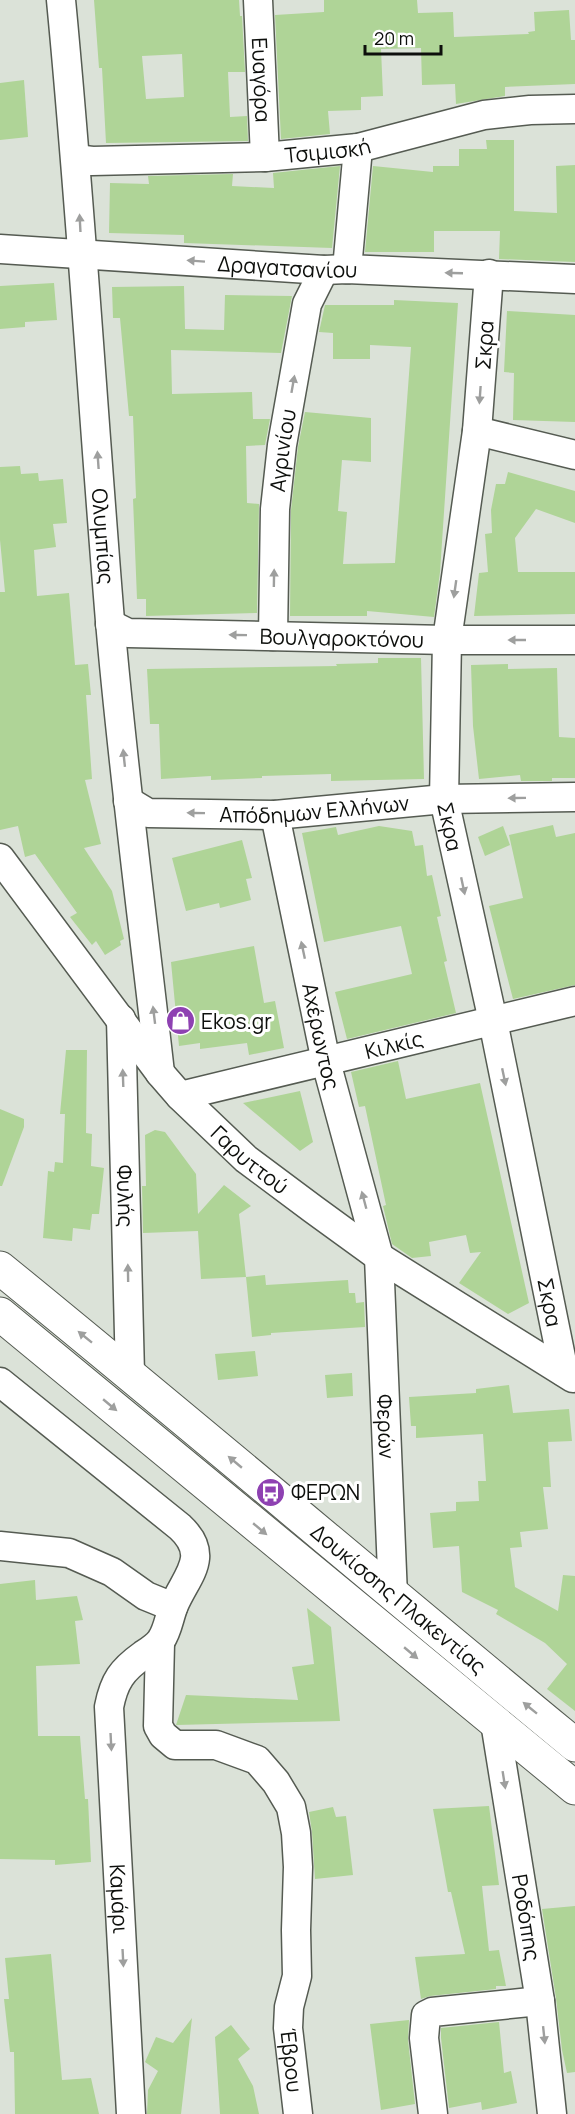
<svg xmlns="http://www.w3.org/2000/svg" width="575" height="2114" viewBox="0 0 575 2114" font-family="Manrope,sans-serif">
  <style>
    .building { fill: #afd497; fill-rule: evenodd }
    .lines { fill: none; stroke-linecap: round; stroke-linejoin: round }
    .minor-casing { stroke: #555b52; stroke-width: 31 }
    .major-casing { stroke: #555b52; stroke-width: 35 }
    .minor { stroke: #fff; stroke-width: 28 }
    .major { stroke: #fff; stroke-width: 33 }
    .oneway { fill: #9e9f9e }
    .labels { text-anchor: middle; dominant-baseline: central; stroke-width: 6; stroke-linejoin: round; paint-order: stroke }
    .street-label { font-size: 21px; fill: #0d0f0c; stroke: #fff }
    .poi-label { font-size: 21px; fill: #0d0f0c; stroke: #fff; text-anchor: start }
  </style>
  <rect width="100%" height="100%" fill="#dbe2d8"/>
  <!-- building -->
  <g class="building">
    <path d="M94,0h145l1,16h2l3,56h-17l2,45 17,-1 1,25 -142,2 -4,-75h-3zM182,54l2,43 -38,2 -4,-43z"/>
    <polygon points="324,0 417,0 418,13 453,12 454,37 529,34 528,32 535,31 534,12 569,10 571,40 575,40 575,84 505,87 505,96 456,104 455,84 422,85 421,48 381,49 383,96 361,97 361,110 328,111 330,134 281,139 275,15 324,12"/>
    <polygon points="24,80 28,137 0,140 0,83"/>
    <polygon points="486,140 514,140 514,211 557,213 556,166 575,165 575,262 499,259 500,231 434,231 434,252 365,252 373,166 433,172 433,166 459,166 459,149 487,149"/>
    <polygon points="340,166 332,248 184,243 184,235 109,233 110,183 149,184 148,176 233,174 232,186 274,188 273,173"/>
    <polygon points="54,283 57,320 25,322 25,327 0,329 0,286"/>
    <polygon points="184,286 185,329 224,330 225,295 292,296 281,353 171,350 172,394 252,392 253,419 270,419 265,445 246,446 247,503 259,504 257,613 146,616 146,599 137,599 133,499 136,498 133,416 129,416 120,318 113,318 112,287"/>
    <polygon points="394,300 458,303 440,572 434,617 367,611 367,616 290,616 291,510 298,447 305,412 371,418 371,462 342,460 338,511 347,512 343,564 395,563 411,347 370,345 370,359 333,359 333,333 319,332 325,305 394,305"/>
    <polygon points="507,311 575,315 575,422 513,420 514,373 504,372"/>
    <polygon points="20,466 21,474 38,473 39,481 63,479 67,523 53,524 56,547 34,550 37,596 69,593 75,665 88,664 91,695 86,695 92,779 85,780 101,844 84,848 112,891 124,939 120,941 121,945 105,955 96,941 92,945 70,917 77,913 35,854 25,857 18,826 0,830 0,592 5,592 0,540 0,467"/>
    <polygon points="508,472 575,491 575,523 536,509 515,538 518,572 575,572 575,614 474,616 479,573 488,572 485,534 492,533 491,510 496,484 505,484"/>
    <polygon points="378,658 421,658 424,779 331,781 331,774 262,776 262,778 211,780 211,776 161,779 159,724 150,724 147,669 337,666 336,664 378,663"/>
    <polygon points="508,664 508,669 557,668 559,737 575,738 575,778 552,778 552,781 521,781 520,775 479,779 473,726 471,665"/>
    <polygon points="553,825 556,837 575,833 575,985 513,999 489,906 523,898 509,835"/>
    <polygon points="379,826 412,831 415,846 423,845 427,876 432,875 441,916 437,917 447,961 444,962 456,1013 347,1039 335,992 412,974 401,926 324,942 302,833 336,827 338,835"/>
    <polygon points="503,826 510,845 485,856 478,837"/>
    <polygon points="242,840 252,878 246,879 251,900 220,908 219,903 186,911 172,858"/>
    <polygon points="254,946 264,1003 275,1001 284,1048 249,1055 247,1043 200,1049 200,1043 179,1046 171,962"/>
    <polygon points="66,1050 87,1050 86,1133 92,1134 91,1166 104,1168 99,1214 92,1214 90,1230 73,1228 72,1241 43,1238 48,1171 54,1172 55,1162 63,1163 65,1114 60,1114"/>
    <polygon points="398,1061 406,1099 480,1083 529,1303 508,1314 459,1283 481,1252 470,1253 466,1235 429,1242 431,1256 412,1258 392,1244 383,1206 386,1205 365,1106 359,1107 351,1072"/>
    <polygon points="300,1091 313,1142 300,1151 243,1103"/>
    <polygon points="0,1109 24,1119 24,1127 2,1186 0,1186"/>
    <polygon points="155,1130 165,1132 196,1174 198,1214 224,1185 251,1206 239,1214 246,1277 201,1279 198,1231 143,1233 142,1186 146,1186 145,1135"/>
    <polygon points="265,1275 266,1285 348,1280 349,1293 355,1293 356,1303 364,1302 365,1327 271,1333 271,1335 252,1337 246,1277"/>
    <polygon points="255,1351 258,1376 218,1380 215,1354"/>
    <polygon points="352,1373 353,1396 327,1398 325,1375"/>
    <polygon points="509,1385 513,1413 569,1409 572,1441 548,1442 551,1487 543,1487 548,1529 520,1532 522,1547 510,1548 515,1587 558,1611 563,1575 575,1576 575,1711 547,1689 567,1664 545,1643 496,1614 498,1610 462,1592 459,1546 433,1548 430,1513 456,1511 456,1502 479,1501 478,1481 486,1481 483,1434 416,1438 416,1426 411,1426 409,1397 476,1393 476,1389"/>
    <polygon points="35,1580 36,1600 77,1596 83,1620 75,1621 80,1664 36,1666 38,1736 80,1736 85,1799 88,1799 91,1862 55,1865 55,1860 0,1859 0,1584"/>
    <polygon points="307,1608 331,1627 340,1721 176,1725 186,1695 298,1700 292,1667 314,1664"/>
    <polygon points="489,1806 499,1885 482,1886 489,1951 499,1950 506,1986 496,1986 496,1989 430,1996 421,1999 415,1957 465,1954 451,1892 448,1892 433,1809"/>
    <polygon points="333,1807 336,1817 346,1816 353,1875 315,1879 312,1832 309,1812"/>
    <polygon points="575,1906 575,2072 567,2073 562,2050 556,1998 542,1909"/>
    <polygon points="51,1954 62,2080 91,2078 99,2114 15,2114 14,2052 10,2052 4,1999 9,1999 5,1958"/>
    <polygon points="192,2018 181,2114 147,2114 148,2090 158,2071 145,2062 156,2037 173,2043"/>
    <polygon points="409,2020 408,2040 415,2104 381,2110 370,2024"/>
    <polygon points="499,2022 504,2073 511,2071 517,2103 482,2110 481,2102 449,2108 441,2038 441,2028"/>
    <polygon points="231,2025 250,2049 238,2059 253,2086 259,2114 220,2114 215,2037"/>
  </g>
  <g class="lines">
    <defs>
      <g id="minor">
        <path id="s1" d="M61,0c20,207 32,414 49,621 13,151 33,301 50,452"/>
        <path id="s2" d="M258,0l7,157"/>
        <path id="s3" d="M76,159l16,2 173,-4 93,-9 126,-33 46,-5 45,-1"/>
        <path id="s4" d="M0,249l324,21 23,-1 228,10"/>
        <polyline points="347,269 358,148"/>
        <path id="s5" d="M489,274l-12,157 -30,209 -3,159 49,222 71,351"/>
        <polyline points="477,431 575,455"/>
        <path id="s6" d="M110,624l18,9 319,7h128"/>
        <path id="s7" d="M273,636l2,-127 7,-64 25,-141 17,-34"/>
        <path id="s8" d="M128,801l20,12 127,2 169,-16 131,-2"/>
        <path id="s9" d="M275,815l51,247 53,195 14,339"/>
        <path id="s10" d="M0,858l160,215 20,23 66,63 67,50 66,48 194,121"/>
        <path id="s11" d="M121,1019l9,355"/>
        <path id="s12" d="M180,1096l395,-95"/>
        <path id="s13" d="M0,1382l180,145c31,29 7,48 -6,78 -5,12 -6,25 -13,35 -4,6 -12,11 -18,15 -21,15 -29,26 -34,52l22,407"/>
        <polyline points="0,1546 69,1553 112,1572 146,1596 173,1607"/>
        <path id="s14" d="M160,1643l-2,83 5,9 12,10h41l41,15 19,22 15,25 5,26 2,34 -2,63 1,46 -8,31 -1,21 10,86"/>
        <path id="s15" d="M495,1722l45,279 12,113"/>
        <polyline points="433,2114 424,2038 426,2015 432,2012 540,2001"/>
      </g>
      <g id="major">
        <path id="s16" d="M0,1268c193,157 383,319 575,477"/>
        <polyline points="0,1314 575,1788"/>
      </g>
    </defs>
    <!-- minor casing -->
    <use href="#minor" class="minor-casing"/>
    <!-- major casing -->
    <use href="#major" class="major-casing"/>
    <!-- minor -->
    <use href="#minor" class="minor"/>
    <!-- major -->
    <use href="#major" class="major"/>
  </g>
  <!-- one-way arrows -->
  <defs><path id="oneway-solid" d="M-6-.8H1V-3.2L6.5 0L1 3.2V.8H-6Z" transform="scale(1.5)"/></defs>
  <g class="oneway">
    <use href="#oneway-solid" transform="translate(80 223) rotate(-93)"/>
    <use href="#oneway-solid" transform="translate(196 261) rotate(-176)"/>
    <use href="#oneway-solid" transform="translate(454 273) rotate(-178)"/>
    <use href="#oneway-solid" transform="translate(293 384) rotate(-80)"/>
    <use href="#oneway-solid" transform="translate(480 395) rotate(94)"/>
    <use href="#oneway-solid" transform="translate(98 460) rotate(-94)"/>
    <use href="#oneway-solid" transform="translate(274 578) rotate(-89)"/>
    <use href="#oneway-solid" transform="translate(455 589) rotate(98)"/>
    <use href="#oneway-solid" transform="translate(238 635) rotate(-179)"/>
    <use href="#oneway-solid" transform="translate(517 640) rotate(-180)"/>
    <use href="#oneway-solid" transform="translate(124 758) rotate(-96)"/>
    <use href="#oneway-solid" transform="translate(517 798) rotate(179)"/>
    <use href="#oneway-solid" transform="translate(196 813) rotate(-179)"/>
    <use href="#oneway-solid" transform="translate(463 886) rotate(78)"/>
    <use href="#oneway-solid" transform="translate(303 950) rotate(-102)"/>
    <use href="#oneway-solid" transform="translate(154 1015) rotate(-97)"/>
    <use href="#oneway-solid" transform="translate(504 1077) rotate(78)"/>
    <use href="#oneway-solid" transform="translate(123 1078) rotate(-92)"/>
    <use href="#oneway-solid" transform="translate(364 1200) rotate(-105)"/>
    <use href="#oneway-solid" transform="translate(128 1273) rotate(-91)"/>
    <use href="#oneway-solid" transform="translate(85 1337) rotate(-141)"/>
    <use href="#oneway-solid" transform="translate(110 1405) rotate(40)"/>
    <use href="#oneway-solid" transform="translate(235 1462) rotate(-140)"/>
    <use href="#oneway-solid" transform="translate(260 1529) rotate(40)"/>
    <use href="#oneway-solid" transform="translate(411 1653) rotate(40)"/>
    <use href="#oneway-solid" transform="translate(530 1708) rotate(-141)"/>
    <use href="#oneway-solid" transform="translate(111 1742) rotate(87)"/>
    <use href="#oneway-solid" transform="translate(504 1780) rotate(81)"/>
    <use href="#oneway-solid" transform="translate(123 1958) rotate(87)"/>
    <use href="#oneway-solid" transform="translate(544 2035) rotate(84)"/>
  </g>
  <!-- icons -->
  <defs>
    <symbol id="shop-disc" viewBox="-11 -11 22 22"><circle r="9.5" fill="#8e41b2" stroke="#fff"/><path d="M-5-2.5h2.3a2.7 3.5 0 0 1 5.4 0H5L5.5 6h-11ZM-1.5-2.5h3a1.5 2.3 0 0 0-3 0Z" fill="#fff"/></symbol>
    <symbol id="bus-disc" viewBox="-11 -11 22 22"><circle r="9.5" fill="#8e41b2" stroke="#fff"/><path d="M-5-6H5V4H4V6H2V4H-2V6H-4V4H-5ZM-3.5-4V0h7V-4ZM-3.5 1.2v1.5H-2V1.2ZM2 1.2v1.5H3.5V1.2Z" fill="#fff"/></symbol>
  </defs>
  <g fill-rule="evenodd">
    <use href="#shop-disc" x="164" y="1004" width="33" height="33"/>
    <use href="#bus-disc" x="254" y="1476" width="33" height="33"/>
  </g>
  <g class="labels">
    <!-- street labels -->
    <g class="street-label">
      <text stroke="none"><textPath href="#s2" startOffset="80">Ευαγόρα</textPath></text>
      <text stroke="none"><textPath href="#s3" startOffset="252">Τσιμισκή</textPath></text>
      <text stroke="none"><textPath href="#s4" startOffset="288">Δραγατσανίου</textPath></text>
      <text transform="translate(484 345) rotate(-86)">Σκρα</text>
      <text stroke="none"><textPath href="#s7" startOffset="186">Αγρινίου</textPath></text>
      <text stroke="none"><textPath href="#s1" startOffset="538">Ολυμπίας</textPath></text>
      <text stroke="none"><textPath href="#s6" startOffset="234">Βουλγαροκτόνου</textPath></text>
      <text stroke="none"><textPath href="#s8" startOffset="190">Απόδημων Ελλήνων</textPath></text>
      <text stroke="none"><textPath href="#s5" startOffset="556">Σκρα</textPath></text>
      <text stroke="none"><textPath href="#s9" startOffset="226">Αχέρωντος</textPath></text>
      <text stroke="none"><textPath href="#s12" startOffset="220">Κιλκίς</textPath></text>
      <text stroke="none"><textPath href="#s10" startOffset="393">Γαρυττού</textPath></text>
      <text stroke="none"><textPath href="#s11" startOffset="177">Φυλής</textPath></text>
      <text stroke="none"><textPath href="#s5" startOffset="1042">Σκρα</textPath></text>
      <text stroke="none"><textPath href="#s9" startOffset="624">Φερών</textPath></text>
      <text stroke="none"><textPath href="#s16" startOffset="518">Δουκίσσης Πλακεντίας</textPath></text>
      <text stroke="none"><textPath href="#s13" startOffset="636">Καμάρι</textPath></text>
      <text stroke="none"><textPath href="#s15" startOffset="198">Ροδόπης</textPath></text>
      <text stroke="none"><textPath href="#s14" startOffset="507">Έβρου</textPath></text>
    </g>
    <!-- poi labels -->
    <g class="poi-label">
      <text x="201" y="1021">Ekos.gr</text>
      <text x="291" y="1492">ΦΕΡΩΝ</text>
    </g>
  </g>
  <!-- scale -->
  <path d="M365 45v9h76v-9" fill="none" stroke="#0d0f0c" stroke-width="3"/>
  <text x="374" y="45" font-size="18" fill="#0d0f0c" stroke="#ffffff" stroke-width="4.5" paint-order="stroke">20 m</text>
</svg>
